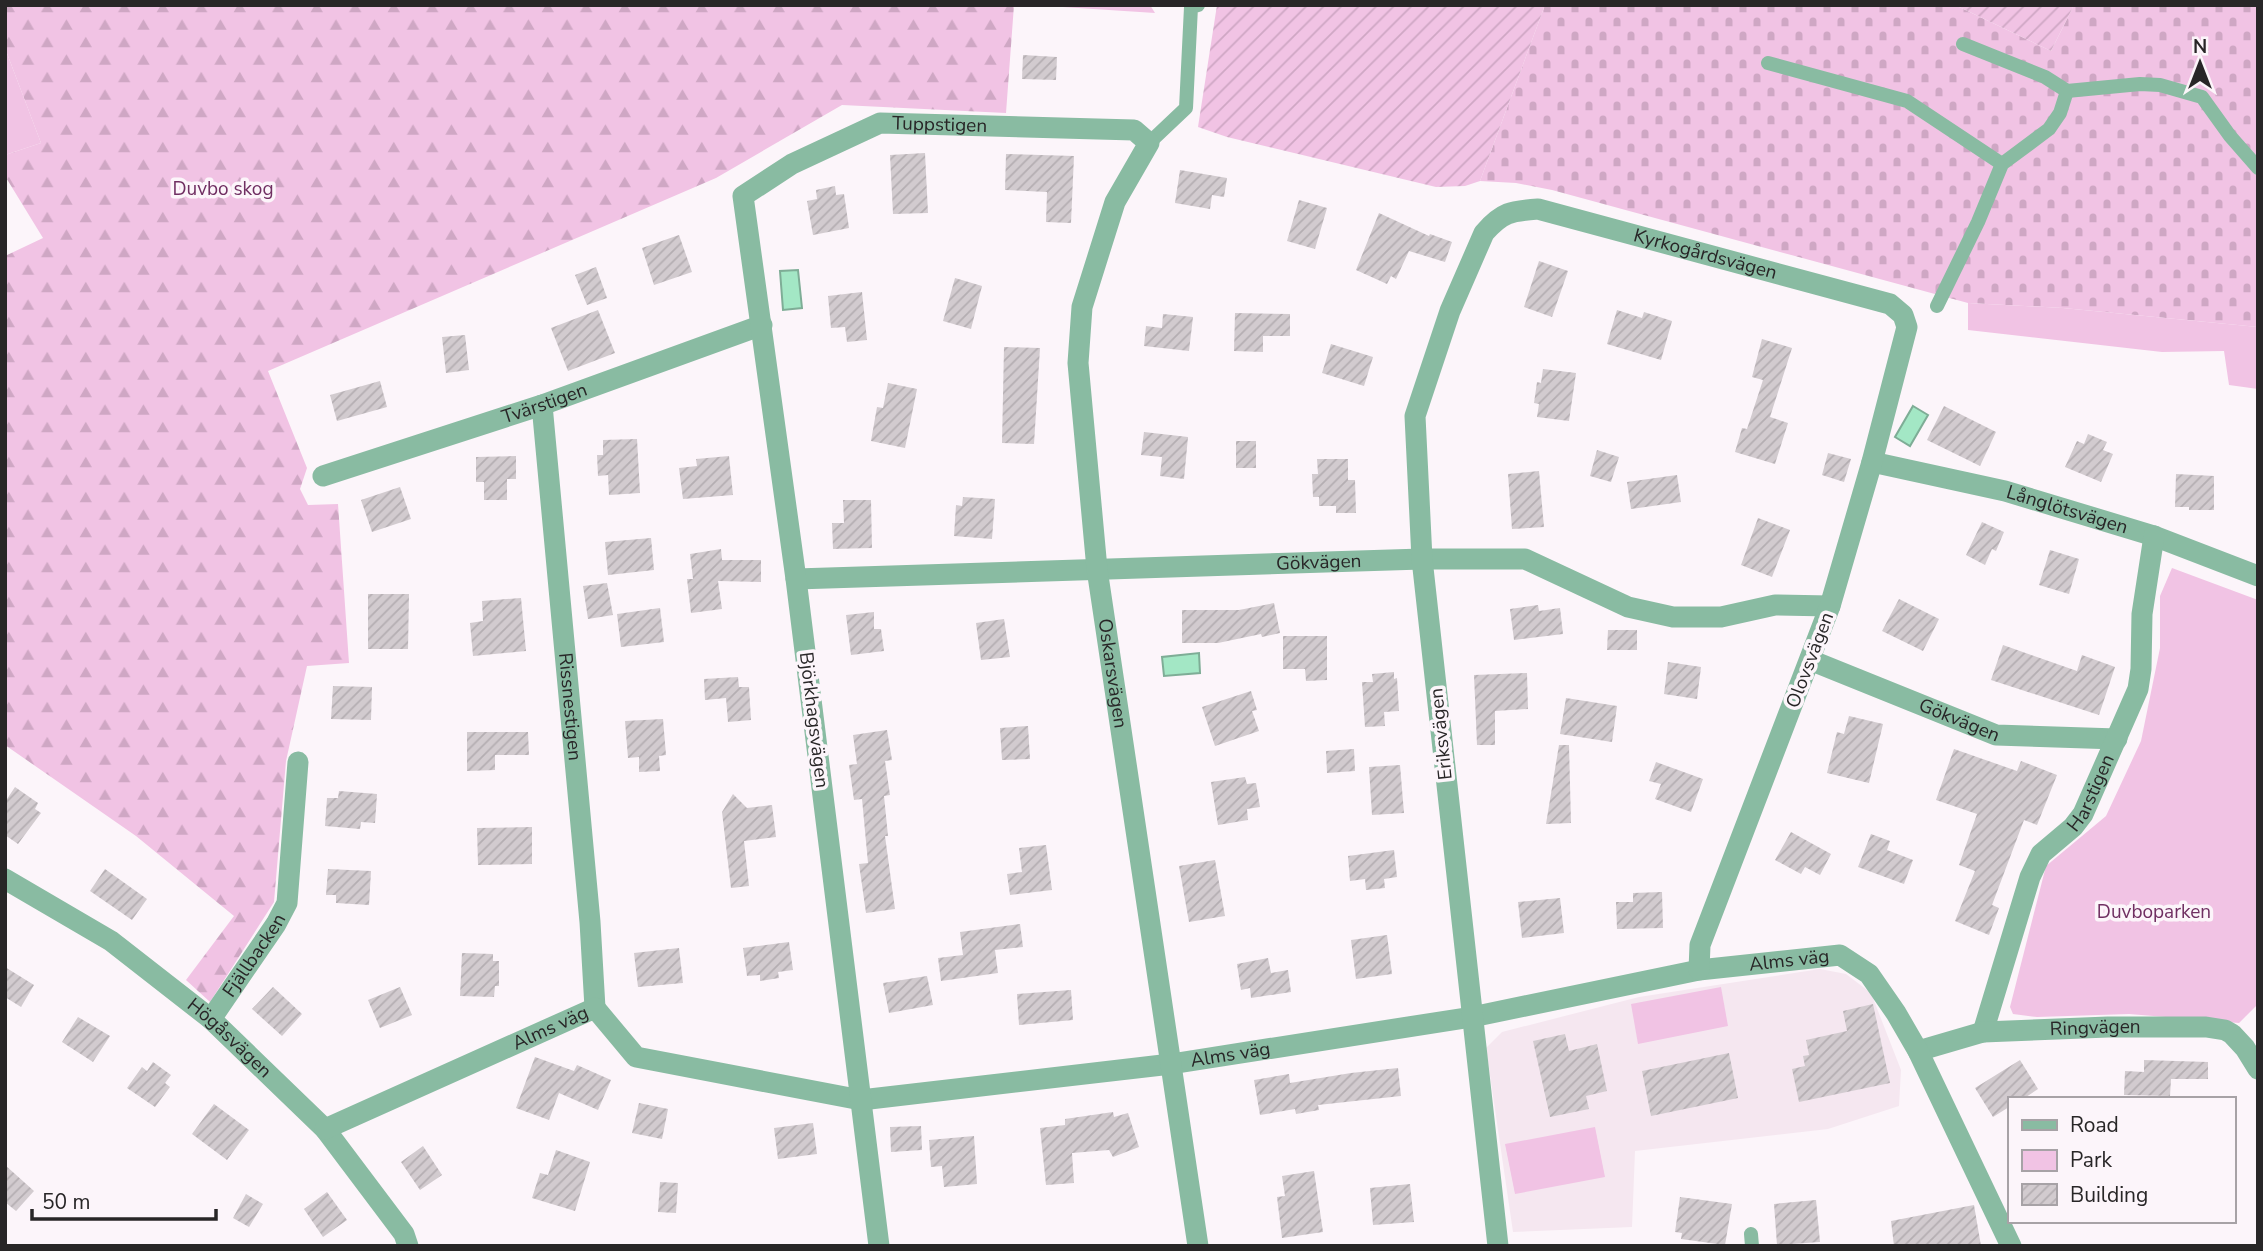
<svg xmlns="http://www.w3.org/2000/svg" width="2263" height="1251" viewBox="0 0 2263 1251" font-family="'Nunito Sans',sans-serif">
  <style>
    .built { fill: #f5e7f0 }
    .forest { fill: url(#forest-firs) }
    .cemetery { fill: url(#cemetery-stones) }
    .park { fill: #f1c3e4 }
    .garden { fill: url(#garden-furrows) }
    .water { fill: #a3e7c5; stroke: #7ead96; stroke-width: 2 }
    .building { fill: url(#building-hatch) }
    .lines { fill: none; stroke-linecap: round; stroke-linejoin: round }
    .lane { stroke: #89bba2; stroke-width: 14 }
    .street { stroke: #89bba2; stroke-width: 21 }
    .labels { text-anchor: middle; dominant-baseline: central; stroke-width: 7; stroke-linejoin: round; paint-order: stroke }
    .street-label { font-size: 19px; fill: #282627; stroke: #fcf5fa }
    .park-label { font-size: 19px; fill: #702f62; stroke: #fcf5fa }
  </style>
  <defs>
    <pattern id="forest-firs" width="22" height="20" patternUnits="userSpaceOnUse" patternTransform="scale(1.75)"><rect width="22" height="20" fill="#f1c3e4"/><path d="M5 1l3.5 6h-7zM16 11l3.5 6h-7z" fill="#cfa7c4"/></pattern>
    <pattern id="cemetery-stones" width="16" height="16" patternUnits="userSpaceOnUse" patternTransform="scale(1.75)"><rect width="16" height="16" fill="#f1c3e4"/><path d="M2 7V4a2 2 0 0 1 4 0v3zM10 15v-3a2 2 0 0 1 4 0v3z" fill="#cfa7c4"/></pattern>
    <pattern id="garden-furrows" width="10" height="10" patternUnits="userSpaceOnUse" patternTransform="scale(1.75)"><rect width="10" height="10" fill="#f1c3e4"/><path d="M-1 1l2-2M0 10L10 0M9 11l2-2" fill="none" stroke="#cfa7c4"/></pattern>
    <pattern id="building-hatch" width="6" height="6" patternUnits="userSpaceOnUse" patternTransform="scale(1.75)"><rect width="6" height="6" fill="#d2cbcf"/><path d="M-1 1l2-2M0 6l6-6M5 7l2-2" fill="none" stroke="#b4aeb2"/></pattern>
  </defs>
  <rect width="100%" height="100%" fill="#fcf5fa"/>
  <!-- built -->
  <polygon class="built" points="1820,969 1846,974 1871,993 1901,1070 1899,1106 1828,1129 1635,1151 1632,1227 1513,1232 1486,1048 1502,1032 1639,997"/>
  <!-- forest -->
  <polygon class="forest" points="5,5 1014,5 1006,113 842,105 716,178 268,371 307,468 300,489 308,505 338,504 349,663 307,666 286,761 274,902 210,1002 186,980 234,916 136,836 5,745 5,256 43,238 5,176 5,155 41,143 5,48"/>
  <!-- cemetery -->
  <polygon class="cemetery" points="1545,5 1955,5 2051,51 2074,5 2258,5 2258,327 2063,308 1968,303 1552,190 1516,183 1480,181"/>
  <!-- park -->
  <g class="park">
    <polygon points="1032,5 1150,5 1155,13"/>
    <polygon points="5,48 41,143 5,155"/>
    <polygon points="1968,303 2063,308 2258,327 2258,389 2229,385 2224,351 2162,352 1968,330"/>
    <polygon points="2172,568 2258,600 2258,1004 2239,1023 2129,1014 2037,1017 2013,1014 2010,1007 2046,866 2106,816 2141,741 2160,648 2160,596"/>
    <polygon points="1721,987 1728,1026 1638,1044 1631,1004"/>
    <polygon points="1595,1127 1605,1177 1515,1194 1505,1144"/>
  </g>
  <!-- garden -->
  <g class="garden">
    <polygon points="1217,5 1545,5 1480,181 1465,186 1436,187 1227,137 1198,127"/>
    <polygon points="1955,5 2074,5 2051,51"/>
  </g>
  <!-- water -->
  <g class="water">
    <polygon points="798,270 802,308 783,310 780,271"/>
    <polygon points="1913,406 1928,415 1910,446 1895,437"/>
    <polygon points="1199,653 1200,673 1164,676 1162,657"/>
  </g>
  <!-- building -->
  <g class="building">
    <polygon points="1023,55 1057,57 1056,80 1022,79"/>
    <polygon points="925,153 928,213 893,214 890,155"/>
    <polygon points="1006,154 1074,156 1071,223 1046,222 1047,192 1005,190"/>
    <polygon points="1180,170 1227,178 1224,197 1212,195 1210,209 1175,203"/>
    <polygon points="835,186 836,195 844,194 849,228 813,235 807,201 817,199 816,190"/>
    <polygon points="1299,200 1327,208 1315,249 1287,241"/>
    <polygon points="1379,213 1429,236 1430,234 1452,242 1445,262 1409,251 1396,279 1391,276 1387,284 1356,270"/>
    <polygon points="679,235 692,272 654,285 642,248"/>
    <polygon points="1539,261 1568,271 1552,317 1524,307"/>
    <polygon points="596,267 607,298 587,305 575,275"/>
    <polygon points="955,278 982,286 971,329 943,321"/>
    <polygon points="862,292 867,340 847,342 845,327 831,328 828,296"/>
    <polygon points="598,310 615,353 568,371 551,328"/>
    <polygon points="1617,310 1642,318 1644,312 1672,321 1661,360 1607,344"/>
    <polygon points="1235,313 1290,314 1290,336 1263,336 1263,352 1234,351"/>
    <polygon points="1163,314 1193,317 1189,351 1144,346 1146,326 1162,328"/>
    <polygon points="465,335 469,370 446,373 442,337"/>
    <polygon points="1762,339 1792,348 1770,417 1788,423 1775,464 1735,452 1742,428 1747,429 1763,380 1752,377"/>
    <polygon points="1331,344 1373,357 1364,386 1322,373"/>
    <polygon points="1004,347 1040,348 1034,444 1002,443"/>
    <polygon points="1543,369 1576,373 1569,421 1537,417 1539,404 1534,403 1537,382 1541,383"/>
    <polygon points="380,381 387,407 337,421 330,395"/>
    <polygon points="888,383 917,389 905,448 871,441 877,407 883,408"/>
    <polygon points="1944,406 1996,432 1980,466 1927,440"/>
    <polygon points="1144,432 1188,437 1184,479 1160,476 1162,457 1141,455"/>
    <polygon points="2088,434 2107,442 2103,450 2113,454 2101,482 2065,467 2077,441 2084,444"/>
    <polygon points="637,439 640,493 609,495 608,475 598,476 597,455 603,455 603,440"/>
    <rect x="1236" y="441" width="20" height="27"/>
    <polygon points="1597,450 1619,457 1611,482 1590,476"/>
    <polygon points="1828,453 1851,459 1844,482 1822,475"/>
    <polygon points="516,456 516,479 507,479 507,500 484,500 484,482 476,482 476,457"/>
    <polygon points="729,456 733,495 683,499 679,468 697,466 696,459"/>
    <polygon points="1317,459 1348,459 1348,480 1355,480 1356,513 1336,513 1336,506 1319,506 1319,497 1313,497 1312,474 1318,474"/>
    <polygon points="1539,471 1544,527 1512,529 1508,474"/>
    <polygon points="2176,474 2214,476 2214,510 2189,510 2189,507 2175,507"/>
    <polygon points="1677,475 1681,502 1631,509 1627,482"/>
    <polygon points="400,487 411,519 372,532 361,500"/>
    <polygon points="963,497 995,499 992,539 954,536 956,505 962,506"/>
    <polygon points="843,500 871,500 872,548 833,549 832,523 844,523"/>
    <polygon points="1758,518 1790,530 1772,577 1741,565"/>
    <polygon points="1982,522 2004,532 1996,551 1992,549 1985,565 1966,555"/>
    <polygon points="651,538 654,570 608,575 605,542"/>
    <polygon points="721,549 722,560 761,560 761,582 718,581 722,609 691,613 687,579 693,579 690,554"/>
    <polygon points="2050,550 2079,559 2069,594 2039,585"/>
    <polygon points="607,583 613,615 588,619 583,586"/>
    <polygon points="368,594 409,594 408,649 368,649"/>
    <polygon points="521,598 526,651 473,656 470,623 483,621 482,601"/>
    <polygon points="1899,599 1939,619 1923,651 1882,631"/>
    <polygon points="1274,603 1280,633 1262,637 1261,634 1218,643 1182,643 1182,610 1239,610"/>
    <polygon points="1538,605 1539,611 1560,608 1563,634 1514,640 1510,609"/>
    <polygon points="660,608 664,642 621,647 617,614"/>
    <polygon points="874,612 874,629 881,629 884,651 851,655 846,615"/>
    <polygon points="1004,619 1010,657 981,660 976,623"/>
    <polygon points="1608,630 1637,630 1637,650 1607,650"/>
    <polygon points="1283,636 1327,636 1327,680 1306,681 1305,669 1283,669"/>
    <polygon points="2003,645 2077,671 2082,655 2115,667 2099,715 1991,680"/>
    <polygon points="1668,662 1701,667 1697,699 1664,694"/>
    <polygon points="1394,672 1394,679 1397,678 1399,711 1384,712 1385,726 1365,727 1362,682 1373,682 1372,674"/>
    <polygon points="1527,673 1528,709 1495,711 1495,745 1477,745 1474,675"/>
    <polygon points="738,677 739,687 749,687 751,720 728,722 726,698 705,700 704,679"/>
    <polygon points="333,686 372,687 371,720 331,719"/>
    <polygon points="1251,691 1257,710 1252,711 1259,731 1215,746 1202,707"/>
    <polygon points="1566,698 1617,706 1612,742 1560,734"/>
    <polygon points="1849,716 1883,724 1869,783 1827,773 1837,732 1844,734"/>
    <polygon points="663,719 666,755 659,756 660,771 639,772 639,757 628,758 625,721"/>
    <polygon points="1028,726 1030,759 1002,760 1000,728"/>
    <polygon points="887,730 892,760 885,761 890,795 884,796 888,836 885,836 895,909 866,913 859,864 868,863 862,799 854,800 849,765 857,764 853,735"/>
    <polygon points="467,732 528,732 529,755 495,755 495,770 467,771"/>
    <polygon points="1559,745 1569,745 1571,823 1546,824"/>
    <polygon points="1354,749 1355,771 1327,773 1326,751"/>
    <polygon points="1954,749 2017,771 2021,761 2057,775 2037,825 2024,820 1992,905 1999,908 1989,935 1955,921 1975,871 1959,865 1977,814 1936,800"/>
    <polygon points="1656,762 1703,779 1691,812 1655,799 1661,784 1649,781"/>
    <polygon points="1400,765 1404,813 1372,815 1369,767"/>
    <polygon points="1245,777 1247,784 1256,783 1260,807 1247,809 1248,820 1218,825 1211,782"/>
    <polygon points="15,787 38,803 35,809 41,813 18,844 5,835 5,802"/>
    <polygon points="339,791 377,794 375,823 361,822 360,829 325,826 327,798 338,798"/>
    <polygon points="733,794 747,808 772,805 776,837 744,841 749,886 731,888 722,812"/>
    <polygon points="532,827 532,864 478,865 477,828"/>
    <polygon points="1791,832 1831,854 1820,875 1805,867 1801,874 1775,860"/>
    <polygon points="1871,834 1890,841 1887,850 1913,860 1904,884 1858,867"/>
    <polygon points="1046,845 1052,890 1010,895 1007,874 1022,872 1019,848"/>
    <polygon points="1394,850 1397,877 1384,879 1385,888 1366,890 1365,879 1350,881 1348,856"/>
    <polygon points="1215,860 1225,916 1189,922 1179,866"/>
    <polygon points="105,869 147,899 132,920 90,891"/>
    <polygon points="328,869 371,871 369,905 336,903 336,895 326,895"/>
    <polygon points="1662,892 1663,928 1617,929 1616,902 1633,902 1633,893"/>
    <polygon points="1560,898 1564,933 1522,938 1518,902"/>
    <polygon points="1020,924 1023,947 995,950 998,973 941,981 938,958 963,955 960,932"/>
    <polygon points="1387,935 1392,974 1356,979 1351,940"/>
    <polygon points="789,942 793,970 778,972 779,978 760,981 760,975 747,976 743,948"/>
    <polygon points="679,948 683,983 638,987 634,953"/>
    <polygon points="462,953 493,954 493,961 499,961 499,986 495,986 494,997 460,996"/>
    <polygon points="1268,958 1271,973 1288,970 1291,992 1251,998 1250,988 1241,990 1237,964"/>
    <polygon points="5,967 34,985 21,1007 5,997"/>
    <polygon points="927,976 933,1005 889,1013 883,983"/>
    <polygon points="273,987 302,1014 282,1036 252,1009"/>
    <polygon points="400,987 412,1015 380,1028 368,1000"/>
    <polygon points="1071,990 1073,1020 1019,1025 1017,994"/>
    <polygon points="1873,1004 1890,1083 1799,1102 1792,1069 1805,1066 1803,1056 1809,1055 1806,1040 1847,1031 1843,1011"/>
    <polygon points="78,1017 110,1036 93,1062 62,1042"/>
    <polygon points="1565,1034 1569,1051 1597,1044 1607,1091 1586,1096 1589,1109 1550,1117 1533,1041"/>
    <polygon points="1729,1053 1738,1098 1651,1116 1642,1071"/>
    <polygon points="535,1057 574,1071 577,1065 611,1080 598,1110 559,1093 549,1120 516,1108"/>
    <polygon points="2020,1060 2038,1089 2023,1099 2009,1099 2009,1107 1993,1117 1975,1088"/>
    <polygon points="2144,1060 2208,1062 2208,1079 2171,1079 2170,1096 2124,1095 2125,1071 2144,1072"/>
    <polygon points="153,1062 171,1075 165,1083 170,1087 155,1107 127,1088 142,1067 147,1071"/>
    <polygon points="1398,1068 1401,1096 1318,1105 1319,1110 1296,1114 1295,1109 1260,1115 1254,1080 1289,1074 1290,1083 1351,1073"/>
    <polygon points="639,1103 668,1109 662,1139 632,1133"/>
    <polygon points="214,1104 249,1130 227,1160 192,1134"/>
    <polygon points="1113,1112 1114,1117 1128,1113 1139,1147 1113,1157 1109,1150 1072,1153 1074,1183 1046,1185 1040,1128 1065,1125 1065,1119"/>
    <polygon points="813,1123 817,1154 778,1159 774,1128"/>
    <polygon points="921,1126 922,1150 891,1152 890,1127"/>
    <polygon points="974,1136 977,1184 944,1187 942,1166 931,1167 929,1140"/>
    <polygon points="423,1146 442,1175 420,1190 401,1162"/>
    <polygon points="556,1150 590,1162 575,1211 532,1198 540,1173 548,1175"/>
    <polygon points="5,1165 34,1191 16,1211 5,1202"/>
    <polygon points="1314,1171 1323,1232 1282,1238 1277,1197 1285,1196 1282,1176"/>
    <polygon points="660,1182 678,1183 676,1213 658,1212"/>
    <polygon points="1410,1184 1414,1222 1373,1225 1370,1188"/>
    <polygon points="327,1192 347,1220 323,1237 304,1209"/>
    <polygon points="246,1194 263,1204 249,1227 233,1218"/>
    <polygon points="1680,1197 1732,1204 1725,1245 1681,1239 1682,1233 1675,1232"/>
    <polygon points="1816,1200 1820,1242 1777,1245 1774,1204"/>
    <polygon points="1974,1205 1981,1246 1894,1246 1891,1221"/>
  </g>
  <g class="lines">
    <!-- lane -->
    <g class="lane">
      <polyline points="1768,63 1907,101 2002,164"/>
      <polyline points="2067,91 2140,84 2160,85 2202,97 2230,136 2258,168"/>
      <polyline points="1149,143 1186,108 1191,7 1198,5"/>
      <polyline points="1937,306 1978,222 2002,164 2049,129 2060,113 2067,91 2045,77 1963,44"/>
      <polyline points="1751,1234 1752,1246"/>
    </g>
    <!-- street -->
    <g class="street">
      <path id="s1" d="M542,405l48,517 5,86"/>
      <path id="s2" d="M1872,462l133,29 149,45 104,40"/>
      <path id="s3" d="M323,476l219,-71 220,-80"/>
      <path id="s4" d="M796,579l626,-20h103l103,48 45,10h48l54,-12 55,1"/>
      <path id="s5" d="M1810,660l186,75 121,4"/>
      <path id="s6" d="M5,879l106,62 100,78 114,110 79,105 4,12"/>
      <path id="s7" d="M211,1019l65,-95 11,-21 11,-141"/>
      <path id="s8" d="M1983,1032l47,-155 11,-23 32,-27 10,-13 55,-125 3,-20 1,-55 12,-78"/>
      <path id="s9" d="M1918,1051l65,-19 125,-5h98l19,3 7,4 13,14 13,21"/>
      <path id="s10" d="M325,1129l270,-121 41,49 225,43 310,-36 301,-47 227,-47 141,-15 29,19 27,39 22,38 93,195"/>
      <path id="s11" d="M879,1246l-83,-667 -53,-383 49,-32 88,-41 254,7 15,13 -34,59 -33,105 -4,56 19,206 101,677"/>
      <path id="s12" d="M1498,1246l-76,-687 -7,-143 35,-105 34,-78c18,-21 27,-22 54,-24l352,95 13,11 4,12 -35,135 -42,144 -130,339 -1,25"/>
    </g>
  </g>
  <g class="labels">
    <!-- street labels -->
    <g class="street-label">
      <text stroke="none"><textPath href="#s11" startOffset="1274">Tuppstigen</textPath></text>
      <text stroke="none"><textPath href="#s12" startOffset="1265">Kyrkogårdsvägen</textPath></text>
      <text stroke="none"><textPath href="#s3" startOffset="233">Tvärstigen</textPath></text>
      <text stroke="none"><textPath href="#s2" startOffset="201">Långlötsvägen</textPath></text>
      <text stroke="none"><textPath href="#s4" startOffset="523">Gökvägen</textPath></text>
      <text transform="translate(1810 660) rotate(-69)">Olovsvägen</text>
      <text stroke="none"><textPath href="#s11" startOffset="2035">Oskarsvägen</textPath></text>
      <text stroke="none"><textPath href="#s1" startOffset="303">Rissnestigen</textPath></text>
      <text stroke="none"><textPath href="#s5" startOffset="161">Gökvägen</textPath></text>
      <text transform="translate(814 720) rotate(83)">Björkhagsvägen</text>
      <text transform="translate(1441 734) rotate(-96)">Eriksvägen</text>
      <text stroke="none"><textPath href="#s8" startOffset="268">Harstigen</textPath></text>
      <text stroke="none"><textPath href="#s7" startOffset="77">Fjällbacken</textPath></text>
      <text stroke="none"><textPath href="#s10" startOffset="1528">Alms väg</textPath></text>
      <text stroke="none"><textPath href="#s10" startOffset="247">Alms väg</textPath></text>
      <text stroke="none"><textPath href="#s9" startOffset="180">Ringvägen</textPath></text>
      <text stroke="none"><textPath href="#s6" startOffset="276">Högåsvägen</textPath></text>
      <text stroke="none"><textPath href="#s10" startOffset="961">Alms väg</textPath></text>
    </g>
    <!-- park labels -->
    <g class="park-label">
      <text x="223" y="189">Duvbo skog</text>
      <text x="2154" y="912">Duvboparken</text>
    </g>
  </g>
  <!-- border -->
  <rect width="2263" height="1251" fill="none" stroke="#282627" stroke-width="14"/>
  <!-- legend -->
  <rect x="2008" y="1097" width="228" height="126" fill="#fcf5fa" stroke="#a7a2a6" stroke-width="2"/>
  <rect x="2022" y="1120" width="35" height="10" fill="#89bba2" stroke="#a7a2a6" stroke-width="2"/>
  <text x="2070" y="1132" font-size="21" fill="#282627">Road</text>
  <rect x="2022" y="1150" width="35" height="21" fill="#f1c3e4" stroke="#a7a2a6" stroke-width="2"/>
  <text x="2070" y="1167" font-size="21" fill="#282627">Park</text>
  <rect x="2022" y="1184" width="35" height="21" fill="url(#building-hatch)" stroke="#a7a2a6" stroke-width="2"/>
  <text x="2070" y="1202" font-size="21" fill="#282627">Building</text>
  <!-- north arrow -->
  <g transform="translate(2200 63)" stroke="#fcf5fa" stroke-width="5" paint-order="stroke">
  <path d="M0-5L12 26L0 18L-12 26Z" fill="#282627"/>
  <text y="-10" font-size="19" font-weight="bold" text-anchor="middle" fill="#282627">N</text>
  </g>
  <!-- scale -->
  <path d="M32 1209v10h184v-10" fill="none" stroke="#282627" stroke-width="3.5"/>
  <text x="42" y="1209" font-size="21" fill="#282627" stroke="#fcf5fa" stroke-width="5" paint-order="stroke">50 m</text>
</svg>
